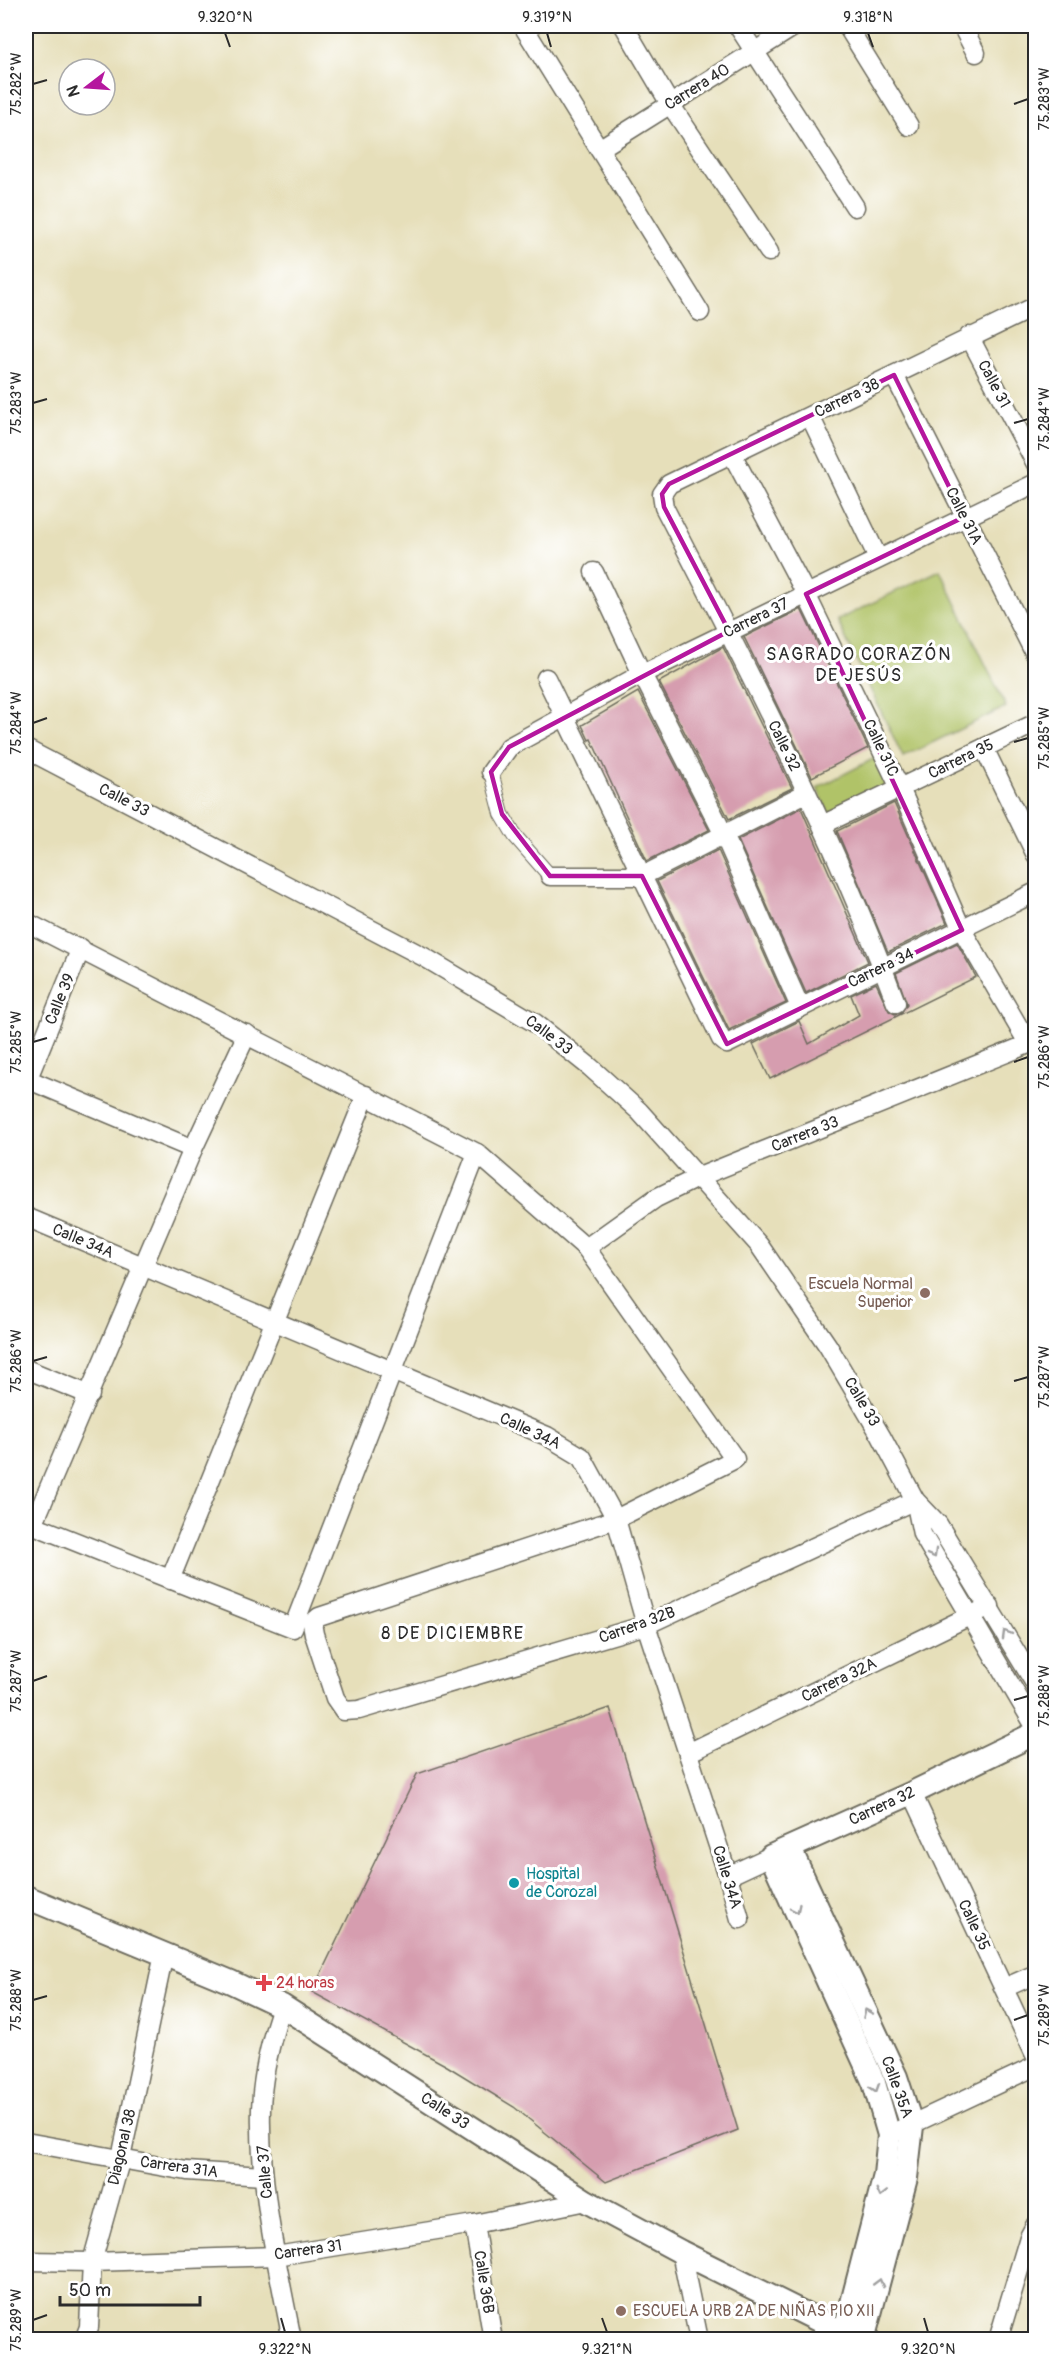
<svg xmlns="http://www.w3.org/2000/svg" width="1061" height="2365" viewBox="0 0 1061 2365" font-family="Pangolin,sans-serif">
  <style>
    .green { fill: #b0c367; stroke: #6e7749; stroke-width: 1.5 }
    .building { fill: #d69daf }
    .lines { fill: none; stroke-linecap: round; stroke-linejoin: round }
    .pedestrian-casing { stroke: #6c6a5d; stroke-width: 16 }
    .minor-casing { stroke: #6c6a5d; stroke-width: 21 }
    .tertiary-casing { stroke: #6c6a5d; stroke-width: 26 }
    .pedestrian { stroke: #fff; stroke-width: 14 }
    .minor { stroke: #fff; stroke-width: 18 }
    .tertiary { stroke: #fff; stroke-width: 22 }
    .oneway { stroke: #a0a0a0 }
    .marked { fill: none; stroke: #b5179e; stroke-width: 4.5; stroke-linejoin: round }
    .ticks { fill: none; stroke: #2b2b2b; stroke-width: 2 }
    .education-dot { fill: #8d6e63; stroke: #fff; stroke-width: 2 }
    .culture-dot { fill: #0f9aa8; stroke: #fff; stroke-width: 2 }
    .health-dot { fill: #e0444e; stroke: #fff; stroke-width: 2 }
    .labels { text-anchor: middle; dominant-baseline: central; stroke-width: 6; stroke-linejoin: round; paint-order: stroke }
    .street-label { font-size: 16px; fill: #2b2b2b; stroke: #fff }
    .education-label { font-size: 16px; fill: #785e54; stroke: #fff; text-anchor: end }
    .culture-label { font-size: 16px; fill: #0d838f; stroke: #fff; text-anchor: start }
    .health-label { font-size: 16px; fill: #be3a42; stroke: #fff; text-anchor: start }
    .neighbourhood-label { font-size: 18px; letter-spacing: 1.5px; fill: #2b2b2b; stroke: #fff }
    .neatline { fill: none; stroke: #2b2b2b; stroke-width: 2 }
    .ticks-label { font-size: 15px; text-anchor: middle; fill: #2b2b2b }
  </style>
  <rect width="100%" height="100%" fill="#fff"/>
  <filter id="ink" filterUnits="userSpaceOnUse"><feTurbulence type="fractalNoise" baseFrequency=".0167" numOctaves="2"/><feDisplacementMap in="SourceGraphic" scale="12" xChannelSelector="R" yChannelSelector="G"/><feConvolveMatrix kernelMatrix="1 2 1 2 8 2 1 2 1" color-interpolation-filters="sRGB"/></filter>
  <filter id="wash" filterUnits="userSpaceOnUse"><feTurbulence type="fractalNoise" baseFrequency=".008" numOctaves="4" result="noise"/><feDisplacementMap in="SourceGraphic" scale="24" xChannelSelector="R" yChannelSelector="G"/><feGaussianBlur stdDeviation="1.35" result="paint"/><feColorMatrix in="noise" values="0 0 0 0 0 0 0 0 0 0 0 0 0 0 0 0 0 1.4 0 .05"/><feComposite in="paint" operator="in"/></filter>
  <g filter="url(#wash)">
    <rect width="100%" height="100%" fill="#e6dfba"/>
    <!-- green -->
    <g class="green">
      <polygon points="940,570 1006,707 903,757 837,620"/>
      <polygon points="877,757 891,784 829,814 817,788"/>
    </g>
    <g id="blocks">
      <!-- building -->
      <g class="building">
        <polygon points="801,609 868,748 812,777 744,637"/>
        <polygon points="723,647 792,788 729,819 659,682"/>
        <polygon points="638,692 709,830 647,861 591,739 589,740 582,725"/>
        <polygon points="894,803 947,923 888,952 837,831"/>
        <polygon points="801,808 868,962 806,993 738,840"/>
        <polygon points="718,850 786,1003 729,1030 657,881"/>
        <polygon points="957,943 976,977 770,1079 753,1044 799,1021 809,1044 859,1015 851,995 876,983 889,1011 895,1014 901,1013 907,1004 896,973"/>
        <polygon points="610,1708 738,2130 606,2182 514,2107 447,2066 312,1992 417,1774"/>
      </g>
    </g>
  </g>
  <g filter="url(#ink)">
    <use href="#blocks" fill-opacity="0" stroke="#6c6a5d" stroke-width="1.5"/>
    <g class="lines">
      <defs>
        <polyline id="pedestrian" points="491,772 502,814 515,836 550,876"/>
        <g id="minor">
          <polyline points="523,26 700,312"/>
          <polyline points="624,26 670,104 769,252"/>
          <polyline points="738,26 855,207"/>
          <polyline points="847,26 909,126"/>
          <polyline points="962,26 976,53"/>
          <polyline points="599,149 795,26"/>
          <polyline points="969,336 1036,464"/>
          <polyline points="894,375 1036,656"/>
          <polyline points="810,416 878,558"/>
          <polyline points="732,454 806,594 900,788 962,930 1028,1043"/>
          <polyline points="594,572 642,674 724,835 800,1007"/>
          <polyline points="546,678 721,1039 727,1044 1036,892"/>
          <polyline points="984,748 1036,855"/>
          <polyline points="26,749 424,957 535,1023 590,1067 639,1111 759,1245 828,1346 881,1436 915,1500 938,1524 1036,1685"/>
          <polyline points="491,772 509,747 642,674 1036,483"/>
          <polyline points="822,825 1036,723"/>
          <polyline points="550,876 642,876 806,793"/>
          <polyline points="26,922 477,1153 586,1248 735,1459 616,1519 319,1617 312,1623 314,1634 335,1698 344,1711 359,1710 646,1625 915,1500"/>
          <path d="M896,1003c-64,-171 -148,-334 -232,-496l-2,-13 7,-10 367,-178"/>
          <polyline points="27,1079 193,1149"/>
          <polyline points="26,1083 81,948"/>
          <polyline points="26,1217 547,1436 582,1457 616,1519 646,1625 728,1876 740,1919"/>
          <polyline points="586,1248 656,1198 699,1177 1036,1041"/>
          <polyline points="26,1369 90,1395"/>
          <polyline points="915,1500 922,1534 1036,1728"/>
          <polyline points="26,1522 293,1628 477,1153"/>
          <polyline points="33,1525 193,1149 247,1034"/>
          <polyline points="170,1580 366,1095"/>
          <polyline points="688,1753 990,1606"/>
          <polyline points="912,1793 1036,2057"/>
          <polyline points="728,1876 771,1856"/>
          <polyline points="1004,1988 1036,1974"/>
          <path d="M282,2006c-11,33 -20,67 -21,103 -2,78 16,154 31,231"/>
          <polyline points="889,2135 1036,2066"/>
          <polyline points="26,2142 187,2171 263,2176"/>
          <polyline points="474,2224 493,2340"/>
          <polyline points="681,2252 699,2340"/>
          <polyline points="26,2261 92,2262 276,2256 474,2224 586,2201"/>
          <polyline points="84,2340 89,2327 92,2262 121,2158 164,1954"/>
          <polyline points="998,2340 1029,2237 1036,2224"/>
        </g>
        <g id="tertiary">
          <polyline points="790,1849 896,2077 912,2126 906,2178 863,2340"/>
          <polyline points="26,1897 231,1982 282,2006 586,2201 681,2252 858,2340"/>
          <polyline points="844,2334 885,2175 889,2135 874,2083 771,1856 912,1793 1036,1733"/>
        </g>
      </defs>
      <!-- pedestrian casing -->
      <use href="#pedestrian" class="pedestrian-casing"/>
      <!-- minor casing -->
      <use href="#minor" class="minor-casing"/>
      <!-- tertiary casing -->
      <use href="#tertiary" class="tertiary-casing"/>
      <!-- pedestrian -->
      <use href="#pedestrian" class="pedestrian"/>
      <!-- minor -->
      <use href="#minor" class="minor"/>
      <!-- tertiary -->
      <use href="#tertiary" class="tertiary"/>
    </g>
    <!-- one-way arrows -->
    <defs><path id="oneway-chevron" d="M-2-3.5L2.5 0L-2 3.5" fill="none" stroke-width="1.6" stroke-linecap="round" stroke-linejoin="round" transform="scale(1.5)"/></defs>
    <g class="oneway">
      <use href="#oneway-chevron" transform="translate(933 1554) rotate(60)"/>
      <use href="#oneway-chevron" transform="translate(1006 1634) rotate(-120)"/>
      <use href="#oneway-chevron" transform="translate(796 1909) rotate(65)"/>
      <use href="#oneway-chevron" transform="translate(867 2013) rotate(-114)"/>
      <use href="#oneway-chevron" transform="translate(875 2088) rotate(72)"/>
      <use href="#oneway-chevron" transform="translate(881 2193) rotate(104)"/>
      <use href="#oneway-chevron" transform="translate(879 2283) rotate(-75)"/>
    </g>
  </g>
  <!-- marked area -->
  <path class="marked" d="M894,375l70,142 -158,77 156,336 -235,114 -85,-168h-92l-48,-62 -11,-42 18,-25 220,-116 -65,-124 -2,-13 7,-10z"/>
  <!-- ticks -->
  <path class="ticks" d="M225,33l5,14M547,33l4,14M868,33l5,14M33,84l14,-4M1014,104l14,-5M33,403l14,-4M1014,423l14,-4M33,723l14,-5M1014,742l14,-4M33,1042l14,-4M1014,1062l14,-5M33,1361l14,-4M1014,1381l14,-4M33,1681l14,-5M1014,1700l14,-4M33,2000l14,-4M1014,2020l14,-5M281,2318l4,14M602,2318l5,14M924,2318l4,14M33,2320l14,-5"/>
  <!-- markers -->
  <g class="education-dot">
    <circle cx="925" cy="1293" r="6"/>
    <circle cx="621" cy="2311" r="6"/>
  </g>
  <circle class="culture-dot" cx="514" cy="1883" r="6"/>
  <path class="health-dot" d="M261 1974h6v6h6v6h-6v6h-6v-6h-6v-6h6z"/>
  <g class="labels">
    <!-- street labels -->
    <g class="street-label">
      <text transform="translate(697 87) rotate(-32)">Carrera 40</text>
      <text transform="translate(994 384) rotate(62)">Calle 31</text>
      <text transform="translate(847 398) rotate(-26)">Carrera 38</text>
      <text transform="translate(964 516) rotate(63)">Calle 31A</text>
      <text transform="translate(756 618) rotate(-26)">Carrera 37</text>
      <text transform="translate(784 746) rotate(64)">Calle 32</text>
      <text transform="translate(881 748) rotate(64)">Calle 31C</text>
      <text transform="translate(961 759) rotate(-26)">Carrera 35</text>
      <text transform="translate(124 800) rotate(27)">Calle 33</text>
      <text transform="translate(881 968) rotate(-26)">Carrera 34</text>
      <text transform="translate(60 999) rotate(-68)">Calle 39</text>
      <text transform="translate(549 1035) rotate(37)">Calle 33</text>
      <text transform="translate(805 1134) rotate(-22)">Carrera 33</text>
      <text transform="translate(83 1241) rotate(23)">Calle 34A</text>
      <text transform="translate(862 1402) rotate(59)">Calle 33</text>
      <text transform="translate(530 1431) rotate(25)">Calle 34A</text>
      <text transform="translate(637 1625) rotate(-20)">Carrera 32B</text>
      <text transform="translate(839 1680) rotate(-26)">Carrera 32A</text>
      <text transform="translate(882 1806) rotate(-25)">Carrera 32</text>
      <text transform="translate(727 1877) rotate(73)">Calle 34A</text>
      <text transform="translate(974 1925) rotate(65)">Calle 35</text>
      <text transform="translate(897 2087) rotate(70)">Calle 35A</text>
      <text transform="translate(445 2111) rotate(33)">Calle 33</text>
      <text transform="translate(122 2147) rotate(-77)">Diagonal 38</text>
      <text transform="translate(179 2167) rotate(8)">Carrera 31A</text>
      <text transform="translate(265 2172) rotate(-95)">Calle 37</text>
      <text transform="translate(308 2250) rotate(-8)">Carrera 31</text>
      <text transform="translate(484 2282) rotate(81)">Calle 36B</text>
    </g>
    <!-- education labels -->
    <g class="education-label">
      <text x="913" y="1284">Escuela Normal<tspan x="913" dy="18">Superior</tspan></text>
      <text x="633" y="2311" text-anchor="start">ESCUELA URB 2A DE NIÑAS PIO XII</text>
    </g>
    <!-- culture labels -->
    <g class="culture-label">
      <text x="526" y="1874">Hospital<tspan x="526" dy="18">de Corozal</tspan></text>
    </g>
    <!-- health labels -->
    <g class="health-label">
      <text x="276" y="1983">24 horas</text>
    </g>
    <!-- neighbourhood labels -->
    <g class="neighbourhood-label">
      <text x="859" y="654">SAGRADO CORAZÓN<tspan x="859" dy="21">DE JESÚS</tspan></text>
      <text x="453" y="1633">8 DE DICIEMBRE</text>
    </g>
  </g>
  <!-- margin -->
  <rect width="1061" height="2365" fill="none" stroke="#fff" stroke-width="66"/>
  <!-- north arrow -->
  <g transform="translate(87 87) rotate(253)"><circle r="28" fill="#ffffff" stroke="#aaaaaa" stroke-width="1.5"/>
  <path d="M0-4.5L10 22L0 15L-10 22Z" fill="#b5179e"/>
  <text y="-9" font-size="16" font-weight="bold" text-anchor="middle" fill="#2b2b2b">N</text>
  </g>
  <!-- scale -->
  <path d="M60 2296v9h140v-9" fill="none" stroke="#2b2b2b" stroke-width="3"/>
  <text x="69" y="2296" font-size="18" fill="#2b2b2b" stroke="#ffffff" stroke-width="4.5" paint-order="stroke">50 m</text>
  <rect x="33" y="33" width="995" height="2299" class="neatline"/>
  <g class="ticks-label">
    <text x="225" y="22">9.320°N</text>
    <text x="547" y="22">9.319°N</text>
    <text x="868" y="22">9.318°N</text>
    <text transform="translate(16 84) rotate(-90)" y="5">75.282°W</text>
    <text transform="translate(1044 99) rotate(-90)" y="5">75.283°W</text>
    <text transform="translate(16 403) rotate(-90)" y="5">75.283°W</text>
    <text transform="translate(1044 419) rotate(-90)" y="5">75.284°W</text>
    <text transform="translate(16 723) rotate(-90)" y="5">75.284°W</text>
    <text transform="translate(1044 738) rotate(-90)" y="5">75.285°W</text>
    <text transform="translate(16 1042) rotate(-90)" y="5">75.285°W</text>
    <text transform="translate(1044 1057) rotate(-90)" y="5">75.286°W</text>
    <text transform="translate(16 1361) rotate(-90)" y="5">75.286°W</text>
    <text transform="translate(1044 1377) rotate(-90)" y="5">75.287°W</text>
    <text transform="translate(16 1681) rotate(-90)" y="5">75.287°W</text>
    <text transform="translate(1044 1696) rotate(-90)" y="5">75.288°W</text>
    <text transform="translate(16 2000) rotate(-90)" y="5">75.288°W</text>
    <text transform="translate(1044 2015) rotate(-90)" y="5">75.289°W</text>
    <text transform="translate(16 2320) rotate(-90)" y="5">75.289°W</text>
    <text x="285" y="2354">9.322°N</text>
    <text x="607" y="2354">9.321°N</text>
    <text x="928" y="2354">9.320°N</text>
  </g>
</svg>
